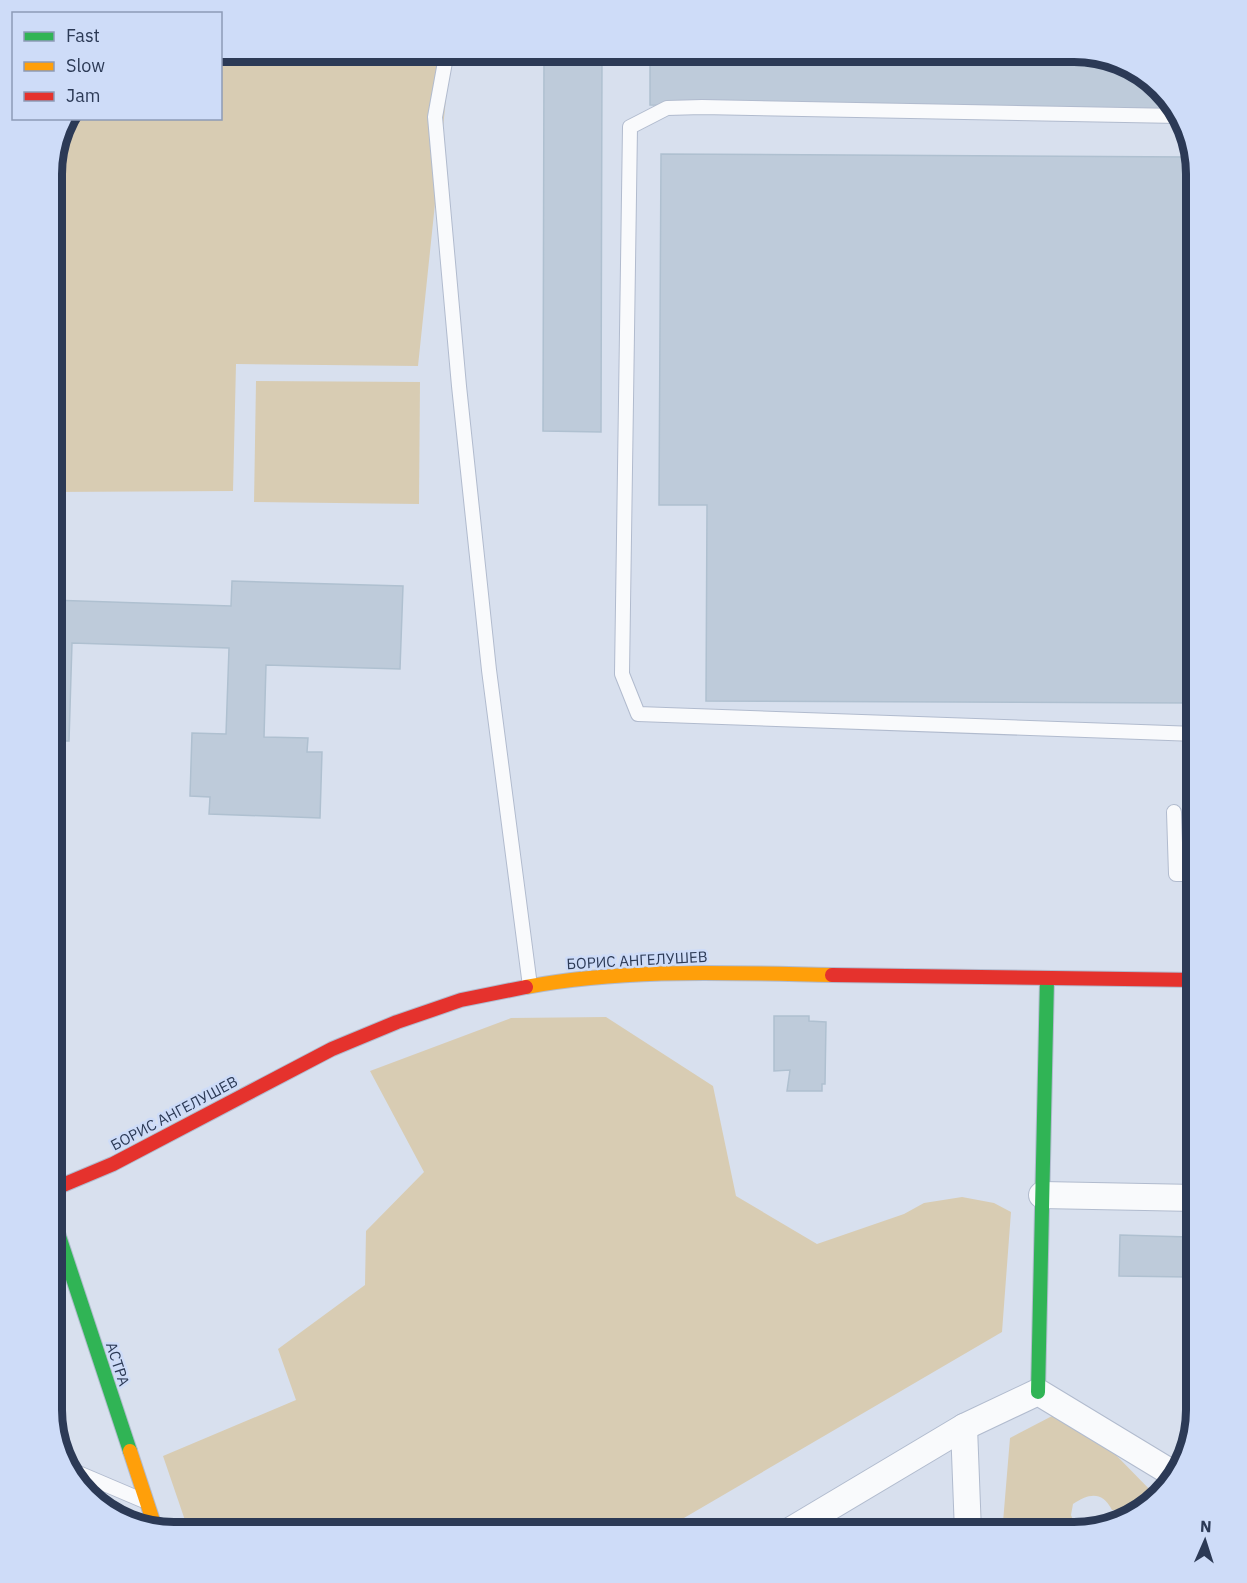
<svg xmlns="http://www.w3.org/2000/svg" width="1247" height="1583" viewBox="0 0 1247 1583" font-family="'IBM Plex Sans',sans-serif">
  <style>
    .green { fill: #d8ccb3 }
    .building { fill: #becbda; stroke: #afc0d0; stroke-width: 1.5 }
    .lines { fill: none; stroke-linecap: round; stroke-linejoin: round }
    .lane-casing { stroke: #b1bbce; stroke-width: 16 }
    .street-casing { stroke: #b1bbce; stroke-width: 28 }
    .fast-casing { stroke: #b1bbce; stroke-width: 16 }
    .slow-casing { stroke: #b1bbce; stroke-width: 16 }
    .jam-casing { stroke: #b1bbce; stroke-width: 16 }
    .lane { stroke: #f9fafc; stroke-width: 14 }
    .street { stroke: #f9fafc; stroke-width: 26 }
    .fast { stroke: #30b455; stroke-width: 14 }
    .slow { stroke: #ff9f0a; stroke-width: 14 }
    .jam { stroke: #e5322d; stroke-width: 14 }
    .labels { text-anchor: middle; dominant-baseline: central; stroke-width: 5; stroke-linejoin: round; paint-order: stroke }
    .street-label { font-size: 15px; fill: #2c3a56; stroke: #cedcf8 }
    .rim { fill: none; stroke: #2c3a56; stroke-width: 8 }
  </style>
  <rect width="100%" height="100%" fill="#d8e0ee"/>
  <!-- green -->
  <g class="green">
    <polygon points="221,51 451,51 418,366 236,364 233,491 51,492 51,166 64,120 220,118"/>
    <polygon points="256,381 420,382 419,504 254,502"/>
    <polygon points="606,1017 713,1086 736,1196 817,1244 904,1214 924,1203 962,1197 994,1203 1011,1212 1002,1332 660,1532 189,1532 163,1456 296,1400 278,1349 365,1285 366,1231 424,1172 370,1071 511,1018"/>
    <polygon points="51,1030 56,1030 55,1100 51,1100"/>
    <path d="M1054,1415l59,37 43,44 -13,13 -31,1c-10,-20 -24,-16 -39,-6l-2,11 4,10 -72,-3 7,-84z"/>
  </g>
  <!-- building -->
  <g class="building">
    <polygon points="650,51 1083,52 1135,68 1175,106 1177,110 650,105"/>
    <polygon points="544,54 602,54 601,432 543,431"/>
    <polygon points="661,154 1191,157 1196,174 1196,703 706,701 707,505 659,505"/>
    <polygon points="232,581 403,586 400,669 266,665 264,737 308,738 307,752 322,752 320,818 209,814 210,797 190,796 192,733 226,734 229,648 72,643 69,741 51,741 51,600 231,606"/>
    <polygon points="1195,755 1196,755 1196,862 1193,862"/>
    <polygon points="774,1016 809,1016 809,1021 826,1022 825,1084 822,1084 822,1091 787,1091 790,1070 774,1071"/>
    <polygon points="1120,1235 1189,1237 1188,1277 1119,1276"/>
  </g>
  <g class="lines">
    <defs>
      <g id="lane">
        <polyline points="447,51 435,117 459,386 489,670 530,986"/>
        <polyline points="1179,116 702,107 667,108 630,127 622,674 638,714 1196,734"/>
        <polyline points="1174,812 1176,874 1196,874"/>
        <polyline points="69,1469 142,1500"/>
      </g>
      <g id="street">
        <polyline points="1042,1195 1196,1198"/>
        <polyline points="964,1427 968,1532"/>
        <polyline points="788,1532 964,1427 1038,1392 1175,1475"/>
      </g>
      <g id="fast">
        <polyline points="51,1212 130,1451"/>
        <polyline points="1038,1392 1047,979"/>
      </g>
      <g id="slow">
        <path d="M526,987c101,-19 204,-14 306,-12"/>
        <polyline points="130,1451 155,1527"/>
      </g>
      <g id="jam">
        <polyline points="832,975 1196,980"/>
        <polyline points="51,1190 113,1164 332,1049 397,1022 461,1000 526,987"/>
      </g>
    </defs>
    <!-- lane casing -->
    <use href="#lane" class="lane-casing"/>
    <!-- street casing -->
    <use href="#street" class="street-casing"/>
    <!-- fast casing -->
    <use href="#fast" class="fast-casing"/>
    <!-- slow casing -->
    <use href="#slow" class="slow-casing"/>
    <!-- jam casing -->
    <use href="#jam" class="jam-casing"/>
    <!-- lane -->
    <use href="#lane" class="lane"/>
    <!-- street -->
    <use href="#street" class="street"/>
    <!-- fast -->
    <use href="#fast" class="fast"/>
    <!-- slow -->
    <use href="#slow" class="slow"/>
    <!-- jam -->
    <use href="#jam" class="jam"/>
  </g>
  <g class="labels">
    <!-- street labels -->
    <g class="street-label">
      <text transform="translate(637 960) rotate(-3)">БОРИС АНГЕЛУШЕВ</text>
      <text transform="translate(174 1113) rotate(-28)">БОРИС АНГЕЛУШЕВ</text>
      <text transform="translate(118 1364) rotate(72)">АСТРА</text>
    </g>
  </g>
  <!-- crop -->
  <path d="M0 0H1247V1583H0ZM174 62H1074A112 112 0 0 1 1186 174V1410A112 112 0 0 1 1074 1522H174A112 112 0 0 1 62 1410V174A112 112 0 0 1 174 62Z" fill="#cedcf8" fill-rule="evenodd"/>
  <path class="rim" d="M174 62H1074A112 112 0 0 1 1186 174V1410A112 112 0 0 1 1074 1522H174A112 112 0 0 1 62 1410V174A112 112 0 0 1 174 62Z"/>
  <!-- legend -->
  <rect x="12" y="12" width="210" height="108" fill="#cedcf8" stroke="#8d9bb7" stroke-width="1.5"/>
  <rect x="24" y="32" width="30" height="9" fill="#30b455" stroke="#8d9bb7" stroke-width="1.5"/>
  <text x="66" y="42" font-size="18" fill="#2c3a56">Fast</text>
  <rect x="24" y="62" width="30" height="9" fill="#ff9f0a" stroke="#8d9bb7" stroke-width="1.5"/>
  <text x="66" y="72" font-size="18" fill="#2c3a56">Slow</text>
  <rect x="24" y="92" width="30" height="9" fill="#e5322d" stroke="#8d9bb7" stroke-width="1.5"/>
  <text x="66" y="102" font-size="18" fill="#2c3a56">Jam</text>
  <!-- north arrow -->
  <g transform="translate(1205 1541) rotate(3)" stroke="#cedcf8" stroke-width="4.5" paint-order="stroke">
  <path d="M0-4.5L10 22L0 15L-10 22Z" fill="#2c3a56"/>
  <text y="-9" font-size="16" font-weight="bold" text-anchor="middle" fill="#2c3a56">N</text>
  </g>
</svg>
